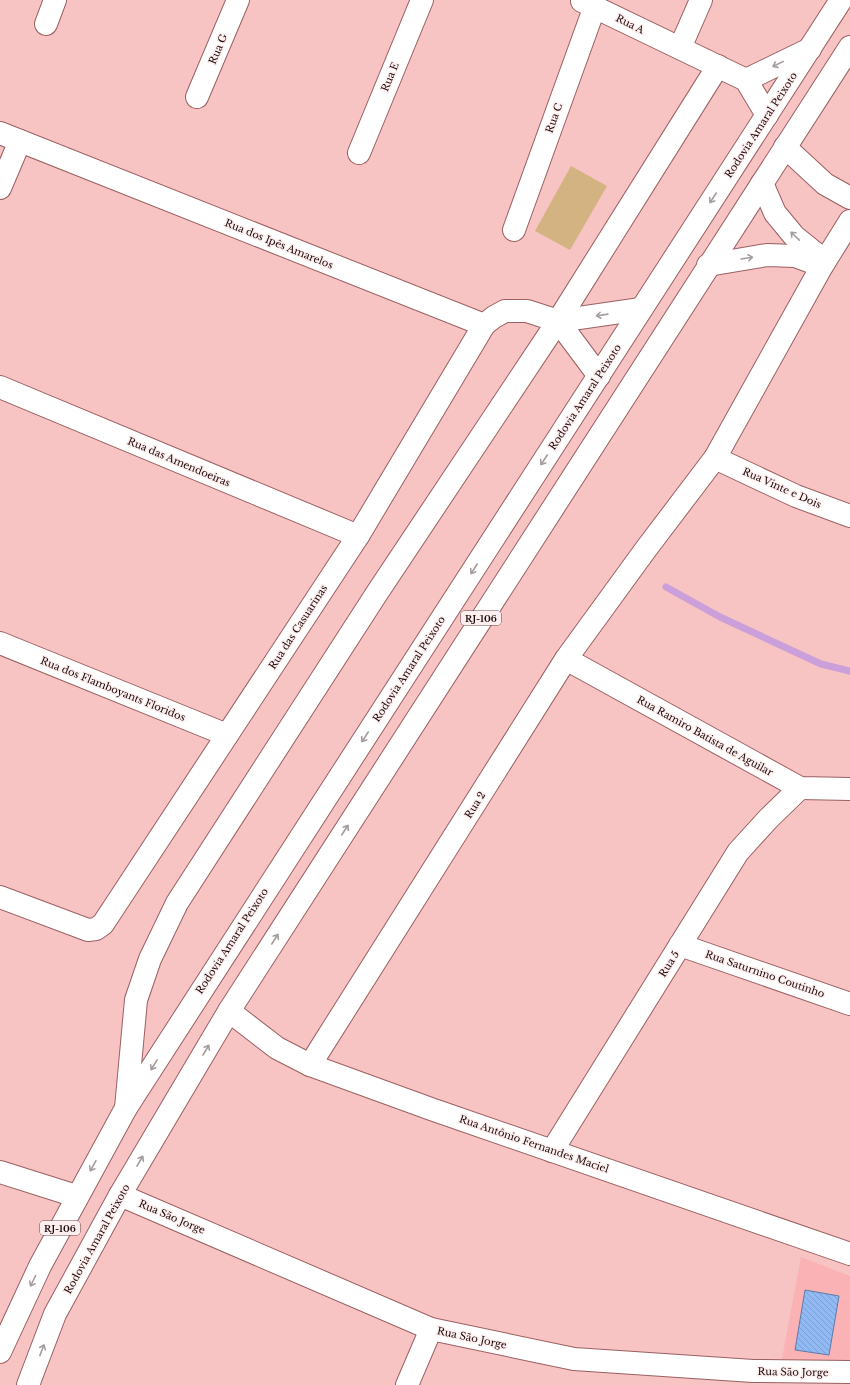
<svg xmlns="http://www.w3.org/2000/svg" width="850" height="1385" viewBox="0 0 850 1385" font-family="'Libre Baskerville',serif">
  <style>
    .built { fill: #fbb2b4 }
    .pitch { fill: #d3b381 }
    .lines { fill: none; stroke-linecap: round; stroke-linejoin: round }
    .stream { stroke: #cb9fda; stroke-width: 7 }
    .building { fill: url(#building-back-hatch); stroke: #5d7ba7 }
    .minor-casing { stroke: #9a6062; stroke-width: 24 }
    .trunk-casing { stroke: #9a6062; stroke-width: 24 }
    .minor { stroke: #fff; stroke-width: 22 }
    .trunk { stroke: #fff; stroke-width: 22 }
    .oneway { stroke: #a59d9d }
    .labels { text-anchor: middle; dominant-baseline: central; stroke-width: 3; stroke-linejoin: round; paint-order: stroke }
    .shield { fill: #fdefef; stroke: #624e4f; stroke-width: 1 }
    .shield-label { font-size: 9px; font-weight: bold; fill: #1f090b }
    .street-label { font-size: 10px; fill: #1f090b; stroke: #fdefef }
  </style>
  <defs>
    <pattern id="building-back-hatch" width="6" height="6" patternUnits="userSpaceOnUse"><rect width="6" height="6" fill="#91baf4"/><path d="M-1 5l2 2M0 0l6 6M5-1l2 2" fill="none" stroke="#7d9fd0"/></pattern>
  </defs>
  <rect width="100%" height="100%" fill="#f8c3c3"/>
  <!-- built -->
  <polygon class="built" points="801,1257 850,1276 850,1363 781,1364"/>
  <!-- pitch -->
  <polygon class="pitch" points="571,166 607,186 570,250 535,231"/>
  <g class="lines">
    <!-- stream -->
    <polyline class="stream" points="666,587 720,617 821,664 850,671"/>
  </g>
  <!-- building -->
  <polygon class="building" points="805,1290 839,1296 829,1355 795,1350"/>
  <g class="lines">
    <defs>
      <g id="minor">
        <polyline points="582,1 746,80 767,115"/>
        <polyline points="46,24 55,0"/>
        <polyline points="680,48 701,0"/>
        <polyline points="746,80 810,49"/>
        <polyline points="197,97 238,0"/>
        <polyline points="0,133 484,325"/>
        <polyline points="785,147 825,184 850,198"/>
        <polyline points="359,153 422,0"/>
        <polyline points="762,183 775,213 794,236 825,261"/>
        <polyline points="0,188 20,141"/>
        <polyline points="514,230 595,6"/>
        <polyline points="708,265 767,255 795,256 822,266"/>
        <polyline points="558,321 599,376"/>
        <polyline points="0,387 358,536"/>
        <polyline points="715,458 796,496 850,516"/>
        <polyline points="0,643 227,735"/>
        <polyline points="566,659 800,788 850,789"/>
        <polyline points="0,897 88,930 96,929 103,924 358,536 484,325 494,317 505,311 527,311 558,321 641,309"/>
        <polyline points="680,945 850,1004"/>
        <polyline points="229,1011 277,1048 310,1065 431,1109 850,1254"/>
        <polyline points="310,1065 566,659 646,549 715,458 822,266 850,221"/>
        <polyline points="126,1108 136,1000 150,959 177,903 377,593 558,321 718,66"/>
        <polyline points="552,1151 738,852 769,818 800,788"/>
        <polyline points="0,1172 76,1196"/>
        <polyline points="120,1195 431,1329 574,1359 753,1371 850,1372"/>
        <polyline points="407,1385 431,1329"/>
      </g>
      <g id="trunk">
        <polyline points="0,1352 40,1266 126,1108 841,0"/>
        <polyline points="28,1385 55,1314 120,1195 229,1011 850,47"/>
      </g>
    </defs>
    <!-- minor casing -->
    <use href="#minor" class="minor-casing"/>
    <!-- trunk casing -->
    <use href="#trunk" class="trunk-casing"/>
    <!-- minor -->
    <use href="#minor" class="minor"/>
    <!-- trunk -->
    <use href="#trunk" class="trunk"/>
  </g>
  <!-- one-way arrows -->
  <defs><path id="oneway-shaft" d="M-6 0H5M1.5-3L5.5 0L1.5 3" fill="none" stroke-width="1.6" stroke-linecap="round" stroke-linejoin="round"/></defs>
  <g class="oneway">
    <use href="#oneway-shaft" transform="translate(778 64) rotate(154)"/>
    <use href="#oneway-shaft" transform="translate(713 198) rotate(123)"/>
    <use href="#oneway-shaft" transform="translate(795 236) rotate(-136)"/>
    <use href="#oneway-shaft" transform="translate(747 258) rotate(-9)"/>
    <use href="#oneway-shaft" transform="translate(602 315) rotate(172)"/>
    <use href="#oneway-shaft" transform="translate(544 460) rotate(123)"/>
    <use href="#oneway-shaft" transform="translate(474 569) rotate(123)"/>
    <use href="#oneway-shaft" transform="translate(365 737) rotate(123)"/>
    <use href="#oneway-shaft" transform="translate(345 830) rotate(-57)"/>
    <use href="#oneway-shaft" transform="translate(275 939) rotate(-57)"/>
    <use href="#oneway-shaft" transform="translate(206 1050) rotate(-59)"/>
    <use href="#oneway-shaft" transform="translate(154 1065) rotate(122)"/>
    <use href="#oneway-shaft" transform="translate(140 1161) rotate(-59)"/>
    <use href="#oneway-shaft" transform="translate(93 1166) rotate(119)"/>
    <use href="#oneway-shaft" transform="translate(33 1281) rotate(115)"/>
    <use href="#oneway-shaft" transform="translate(42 1350) rotate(-69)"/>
  </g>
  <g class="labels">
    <!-- shield labels -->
    <g class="shield">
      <rect x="461" y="611" width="40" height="14" rx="3"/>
      <rect x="40" y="1221" width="40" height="14" rx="3"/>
    </g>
    <g class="shield-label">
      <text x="481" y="618">RJ-106</text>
      <text x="60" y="1228">RJ-106</text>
    </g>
    <!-- street labels -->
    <g class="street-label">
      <text transform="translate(630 24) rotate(26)">Rua A</text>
      <text transform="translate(218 49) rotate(-67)">Rua G</text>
      <text transform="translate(390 77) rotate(-68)">Rua E</text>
      <text transform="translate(554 118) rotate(-70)">Rua C</text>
      <text transform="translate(761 125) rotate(-57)">Rodovia Amaral Peixoto</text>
      <text transform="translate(279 244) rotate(22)">Rua dos Ipês Amarelos</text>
      <text transform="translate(585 397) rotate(-57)">Rodovia Amaral Peixoto</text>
      <text transform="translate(179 462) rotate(23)">Rua das Amendoeiras</text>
      <text transform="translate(782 488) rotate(24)">Rua Vinte e Dois</text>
      <text transform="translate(298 627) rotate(-57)">Rua das Casuarinas</text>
      <text transform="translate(409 669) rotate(-57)">Rodovia Amaral Peixoto</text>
      <text transform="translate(113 689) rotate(22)">Rua dos Flamboyants Floridos</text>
      <text transform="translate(705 736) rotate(29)">Rua Ramiro Batista de Aguilar</text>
      <text transform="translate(475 805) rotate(-58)">Rua 2</text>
      <text transform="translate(232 941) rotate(-57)">Rodovia Amaral Peixoto</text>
      <text transform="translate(669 964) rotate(-58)">Rua 5</text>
      <text transform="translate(765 974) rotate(19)">Rua Saturnino Coutinho</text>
      <text transform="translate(534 1144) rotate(19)">Rua Antônio Fernandes Maciel</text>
      <text transform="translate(172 1217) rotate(23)">Rua São Jorge</text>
      <text transform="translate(97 1239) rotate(-61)">Rodovia Amaral Peixoto</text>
      <text transform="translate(472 1338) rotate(12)">Rua São Jorge</text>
      <text transform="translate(793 1372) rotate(1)">Rua São Jorge</text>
    </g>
  </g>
</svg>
